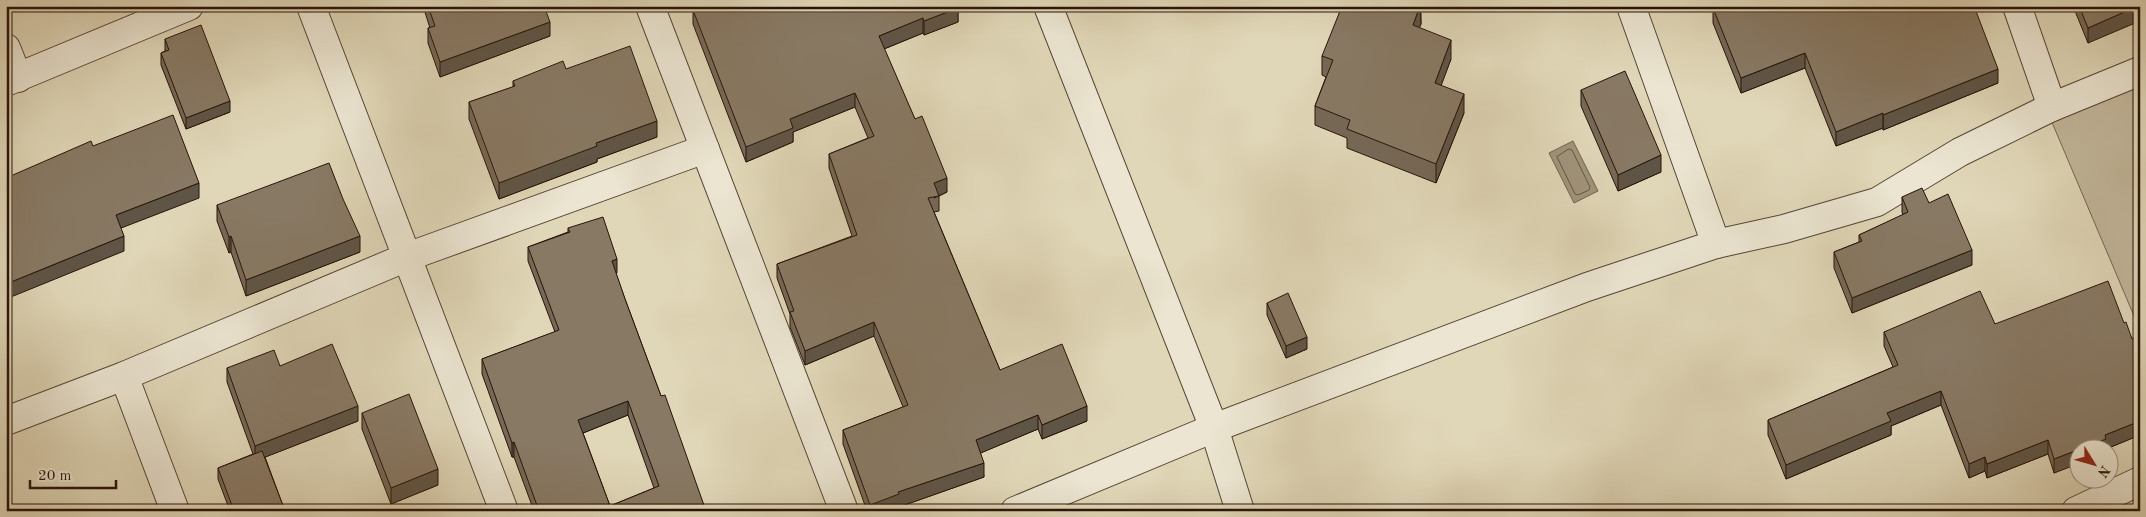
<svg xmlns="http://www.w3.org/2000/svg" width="2146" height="517" viewBox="0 0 2146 517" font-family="'Old Standard TT',serif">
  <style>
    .green { fill: #c1b69a; stroke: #746552 }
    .water { fill: #a1957c; stroke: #71614e }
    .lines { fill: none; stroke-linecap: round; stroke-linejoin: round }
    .shore { stroke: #645442; stroke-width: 1 }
    .minor-casing { stroke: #564535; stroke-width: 30 }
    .minor { stroke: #ebe5d1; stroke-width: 28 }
    .wall { fill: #756856; stroke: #281409; fill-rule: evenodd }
    .shaded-wall { fill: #5f5546; stroke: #281409 }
    .building { fill: #887964; stroke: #281409; fill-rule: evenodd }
  </style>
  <rect width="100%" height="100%" fill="#e0d7b8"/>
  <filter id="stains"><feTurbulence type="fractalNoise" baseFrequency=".004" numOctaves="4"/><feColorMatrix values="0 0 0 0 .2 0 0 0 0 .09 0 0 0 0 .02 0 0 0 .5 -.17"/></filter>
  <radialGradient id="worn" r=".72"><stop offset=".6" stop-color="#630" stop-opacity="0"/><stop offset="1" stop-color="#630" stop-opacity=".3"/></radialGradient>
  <!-- green -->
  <polygon class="green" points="2140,84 2140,330 2051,120"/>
  <!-- water -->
  <polygon class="water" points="1573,141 1598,191 1574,203 1549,153"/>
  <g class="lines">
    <!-- shore -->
    <polygon class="shore" points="1569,149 1572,150 1590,187 1589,190 1578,195 1575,194 1557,157"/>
    <defs>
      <g id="minor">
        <polyline points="311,6 504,511"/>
        <polyline points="650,6 844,511"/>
        <polyline points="1048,6 1214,428 1240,511"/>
        <polyline points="1631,6 1716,244"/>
        <polyline points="2017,6 2052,107"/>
        <polyline points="6,48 18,78"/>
        <polyline points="6,82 189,6"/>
        <polyline points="124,376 175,511"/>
        <polyline points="6,421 124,376 407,257 705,149"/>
        <polyline points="1015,511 1214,428 1587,287 1716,244 1784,229 1877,202 1960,152 2052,107 2140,71"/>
        <polyline points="2076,511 2140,481"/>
      </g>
    </defs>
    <!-- minor casing -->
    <use href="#minor" class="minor-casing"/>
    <!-- minor -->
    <use href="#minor" class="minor"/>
  </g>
  <!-- wall -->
  <g class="wall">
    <polygon points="423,6 468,6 470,12 550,36 440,77 428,43 428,28 430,28"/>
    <polygon points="696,6 958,6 958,22 924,35 923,33 884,49 947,192 939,196 939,211 934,212 1000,370 1087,421 1042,439 1038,429 980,453 984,477 899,507 899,509 893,511 867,511 843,444 843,430 903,407 874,336 805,365 790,327 790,314 777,278 777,264 852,236 829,168 829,154 868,138 855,107 793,132 793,142 746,162 693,24 693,10 696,9"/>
    <polygon points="1421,6 1421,24 1419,27 1451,59 1441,85 1464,113 1436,183 1347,148 1347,138 1315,125 1315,106 1326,77 1322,75 1322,56"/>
    <polygon points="2073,6 2140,6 2088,43"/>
    <polygon points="1713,8 1998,83 1883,130 1883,128 1836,146 1805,68 1741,93 1713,23"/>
    <polygon points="165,39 230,112 186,129 161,65 161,53 165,51"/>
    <polygon points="566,69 657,137 597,159 597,162 499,199 469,119 469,102 513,87 513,81"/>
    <polygon points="1581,90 1661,172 1618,191 1581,106"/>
    <polygon points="1902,197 1929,203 1972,265 1852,313 1834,268 1834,252 1859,242 1859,235 1903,215 1902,212"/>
    <polygon points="217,205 360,252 246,296 231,252 229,253 217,221"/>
    <path d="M568,228l49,45 -1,1 9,25 36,97 45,115h-172l-20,-54h-2l-30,-83v-15l73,-27 -27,-71v-14l40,-15zM628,415l26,73 -44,18 -27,-73z"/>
    <polygon points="1267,303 1307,349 1286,358 1267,315"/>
    <polygon points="2124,323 2132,339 2140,345 2140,435 2106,449 2106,450 2054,473 2048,454 1987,478 1985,471 1969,478 1941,405 1891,426 1891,435 1786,479 1768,435 1768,420 1893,367 1884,346 1884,332 1995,324"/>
    <polygon points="280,366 358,421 265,457 285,511 230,511 218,479 218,468 253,454 227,382 227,368"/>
    <polygon points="362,413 438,485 391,504 362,429"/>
  </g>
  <!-- shaded-wall -->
  <g class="shaded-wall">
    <polygon points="83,6 97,6 83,12"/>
    <polygon points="1420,6 1421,24 1413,44 1413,25"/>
    <polygon points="2138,6 2140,6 2140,21 2088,43 2088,28"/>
    <polygon points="958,8 958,22 924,35 924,21"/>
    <polygon points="923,18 923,33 879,51 879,36"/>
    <polygon points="550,22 550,36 440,77 440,62"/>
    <polygon points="1451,40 1451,59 1435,102 1435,83"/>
    <polygon points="1805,53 1805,68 1741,93 1741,78"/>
    <polygon points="1998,69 1998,83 1883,130 1883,115"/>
    <polygon points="855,93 855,107 793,132 793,142 746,162 746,147 790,119"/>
    <polygon points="1464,94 1464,113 1436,183 1436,164"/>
    <polygon points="230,101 230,112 186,129 186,118"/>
    <polygon points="1883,113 1883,128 1836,146 1836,132"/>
    <polygon points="657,121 657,137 597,159 597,162 499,199 499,183 596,143"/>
    <polygon points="1661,155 1661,172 1618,191 1618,175"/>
    <polygon points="947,178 947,192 934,198 934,183"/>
    <polygon points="199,183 199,198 116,230 116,215"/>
    <polygon points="124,236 124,251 6,299 6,284"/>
    <polygon points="231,236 231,252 229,253 229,237"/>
    <polygon points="360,236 360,252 246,296 246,280"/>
    <polygon points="1972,250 1972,265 1852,313 1852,298"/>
    <polygon points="617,259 617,273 612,275 612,261"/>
    <polygon points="874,322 874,336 805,365 805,351"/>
    <polygon points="1307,337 1307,349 1286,358 1286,346"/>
    <polygon points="8,376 8,391 6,392 6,377"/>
    <polygon points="1941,391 1941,405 1891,426 1891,435 1786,479 1786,465 1887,413"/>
    <polygon points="628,401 628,415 578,435 578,420"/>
    <polygon points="358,406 358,421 255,461 255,446"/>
    <polygon points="1087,406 1087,421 1042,439 1042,425"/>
    <polygon points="1038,415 1038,429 976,455 976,440"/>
    <polygon points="2140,421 2140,435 2106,449 2106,450 2079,450 2105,435"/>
    <polygon points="2048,440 2048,454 1987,478 1987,464"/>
    <polygon points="514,442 514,457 512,457 512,443"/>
    <polygon points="2078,450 2078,464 2054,473 2054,459"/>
    <polygon points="1985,457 1985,471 1969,478 1969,464"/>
    <polygon points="984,463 984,477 899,507 899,509 893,511 870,511 870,505 898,492"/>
    <polygon points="438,469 438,485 391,504 391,488"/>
  </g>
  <!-- building -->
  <g class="building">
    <polygon points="428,6 468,6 470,12 485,6 544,6 550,22 440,62 428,28 435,26"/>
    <polygon points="701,6 958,6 958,8 924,21 923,18 879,36 915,119 922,116 947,178 934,183 939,196 928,198 1000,370 1062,344 1087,406 1042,425 1038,415 976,440 984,463 898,492 899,494 870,505 843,430 908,405 874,322 805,351 790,312 794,311 777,264 857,235 829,154 874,136 855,93 790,119 793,128 746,147 693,10"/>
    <polygon points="1342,6 1420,6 1413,25 1451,40 1435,83 1464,94 1436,164 1347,129 1350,120 1315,106 1333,60 1322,56"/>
    <polygon points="1718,6 1974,6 1998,69 1883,115 1883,113 1836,132 1805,53 1741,78 1713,8"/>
    <polygon points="2079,6 2138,6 2088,28"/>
    <polygon points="201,25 230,101 186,118 161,53 169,50 165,39"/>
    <polygon points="630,46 657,121 596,143 597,146 499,183 469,102 515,86 513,81 563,61 566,69"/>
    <polygon points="1625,71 1661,155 1618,175 1581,90"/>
    <polygon points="173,115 199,183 116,215 124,236 6,284 6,178 91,141 93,146"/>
    <polygon points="329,163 343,199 360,236 246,280 231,236 229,237 217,205"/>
    <polygon points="1922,188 1929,203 1948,194 1972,250 1852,298 1834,252 1862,241 1859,235 1908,212 1902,197"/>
    <path d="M603,217l14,42 -5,2 13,38 36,97 4,-1 41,116h-167l-25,-69 -2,1 -30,-84 77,-29 -31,-83 42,-15 -2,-4zM628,401l31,85 -49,20 -32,-86z"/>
    <polygon points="2108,281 2124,323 2126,322 2132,339 2136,337 2140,345 2140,421 2105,435 2106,439 2054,459 2048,440 1987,464 1985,457 1969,464 1941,391 1887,413 1891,421 1786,465 1768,420 1898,365 1884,332 1980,291 1995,324"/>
    <polygon points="1288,293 1307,337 1286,346 1267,303"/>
    <polygon points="332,344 358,406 255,446 227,368 274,350 280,366"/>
    <polygon points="409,394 438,469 391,488 362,413"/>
    <polygon points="262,451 285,511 234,511 218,468"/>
    <polygon points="88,507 90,511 78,511"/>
  </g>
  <!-- margin -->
  <rect width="2146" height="517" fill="none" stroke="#e0d7b8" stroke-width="25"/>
  <rect x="8" y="8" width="2131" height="502" fill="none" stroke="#281409" stroke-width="2.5"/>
  <rect x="12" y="12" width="2121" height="492" fill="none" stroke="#281409"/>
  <!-- north arrow -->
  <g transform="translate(2094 464) rotate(127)"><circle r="24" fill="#ebe5d1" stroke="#9d9181"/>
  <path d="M0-4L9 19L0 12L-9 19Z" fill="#8f2418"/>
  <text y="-8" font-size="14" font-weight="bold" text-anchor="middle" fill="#281409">N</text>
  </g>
  <!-- scale -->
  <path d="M30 480v8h86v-8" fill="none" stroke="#281409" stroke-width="2.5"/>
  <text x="38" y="480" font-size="15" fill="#281409" stroke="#ebe5d1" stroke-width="4" paint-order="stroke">20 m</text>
  <rect width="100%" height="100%" filter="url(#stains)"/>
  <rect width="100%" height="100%" fill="url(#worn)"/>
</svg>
